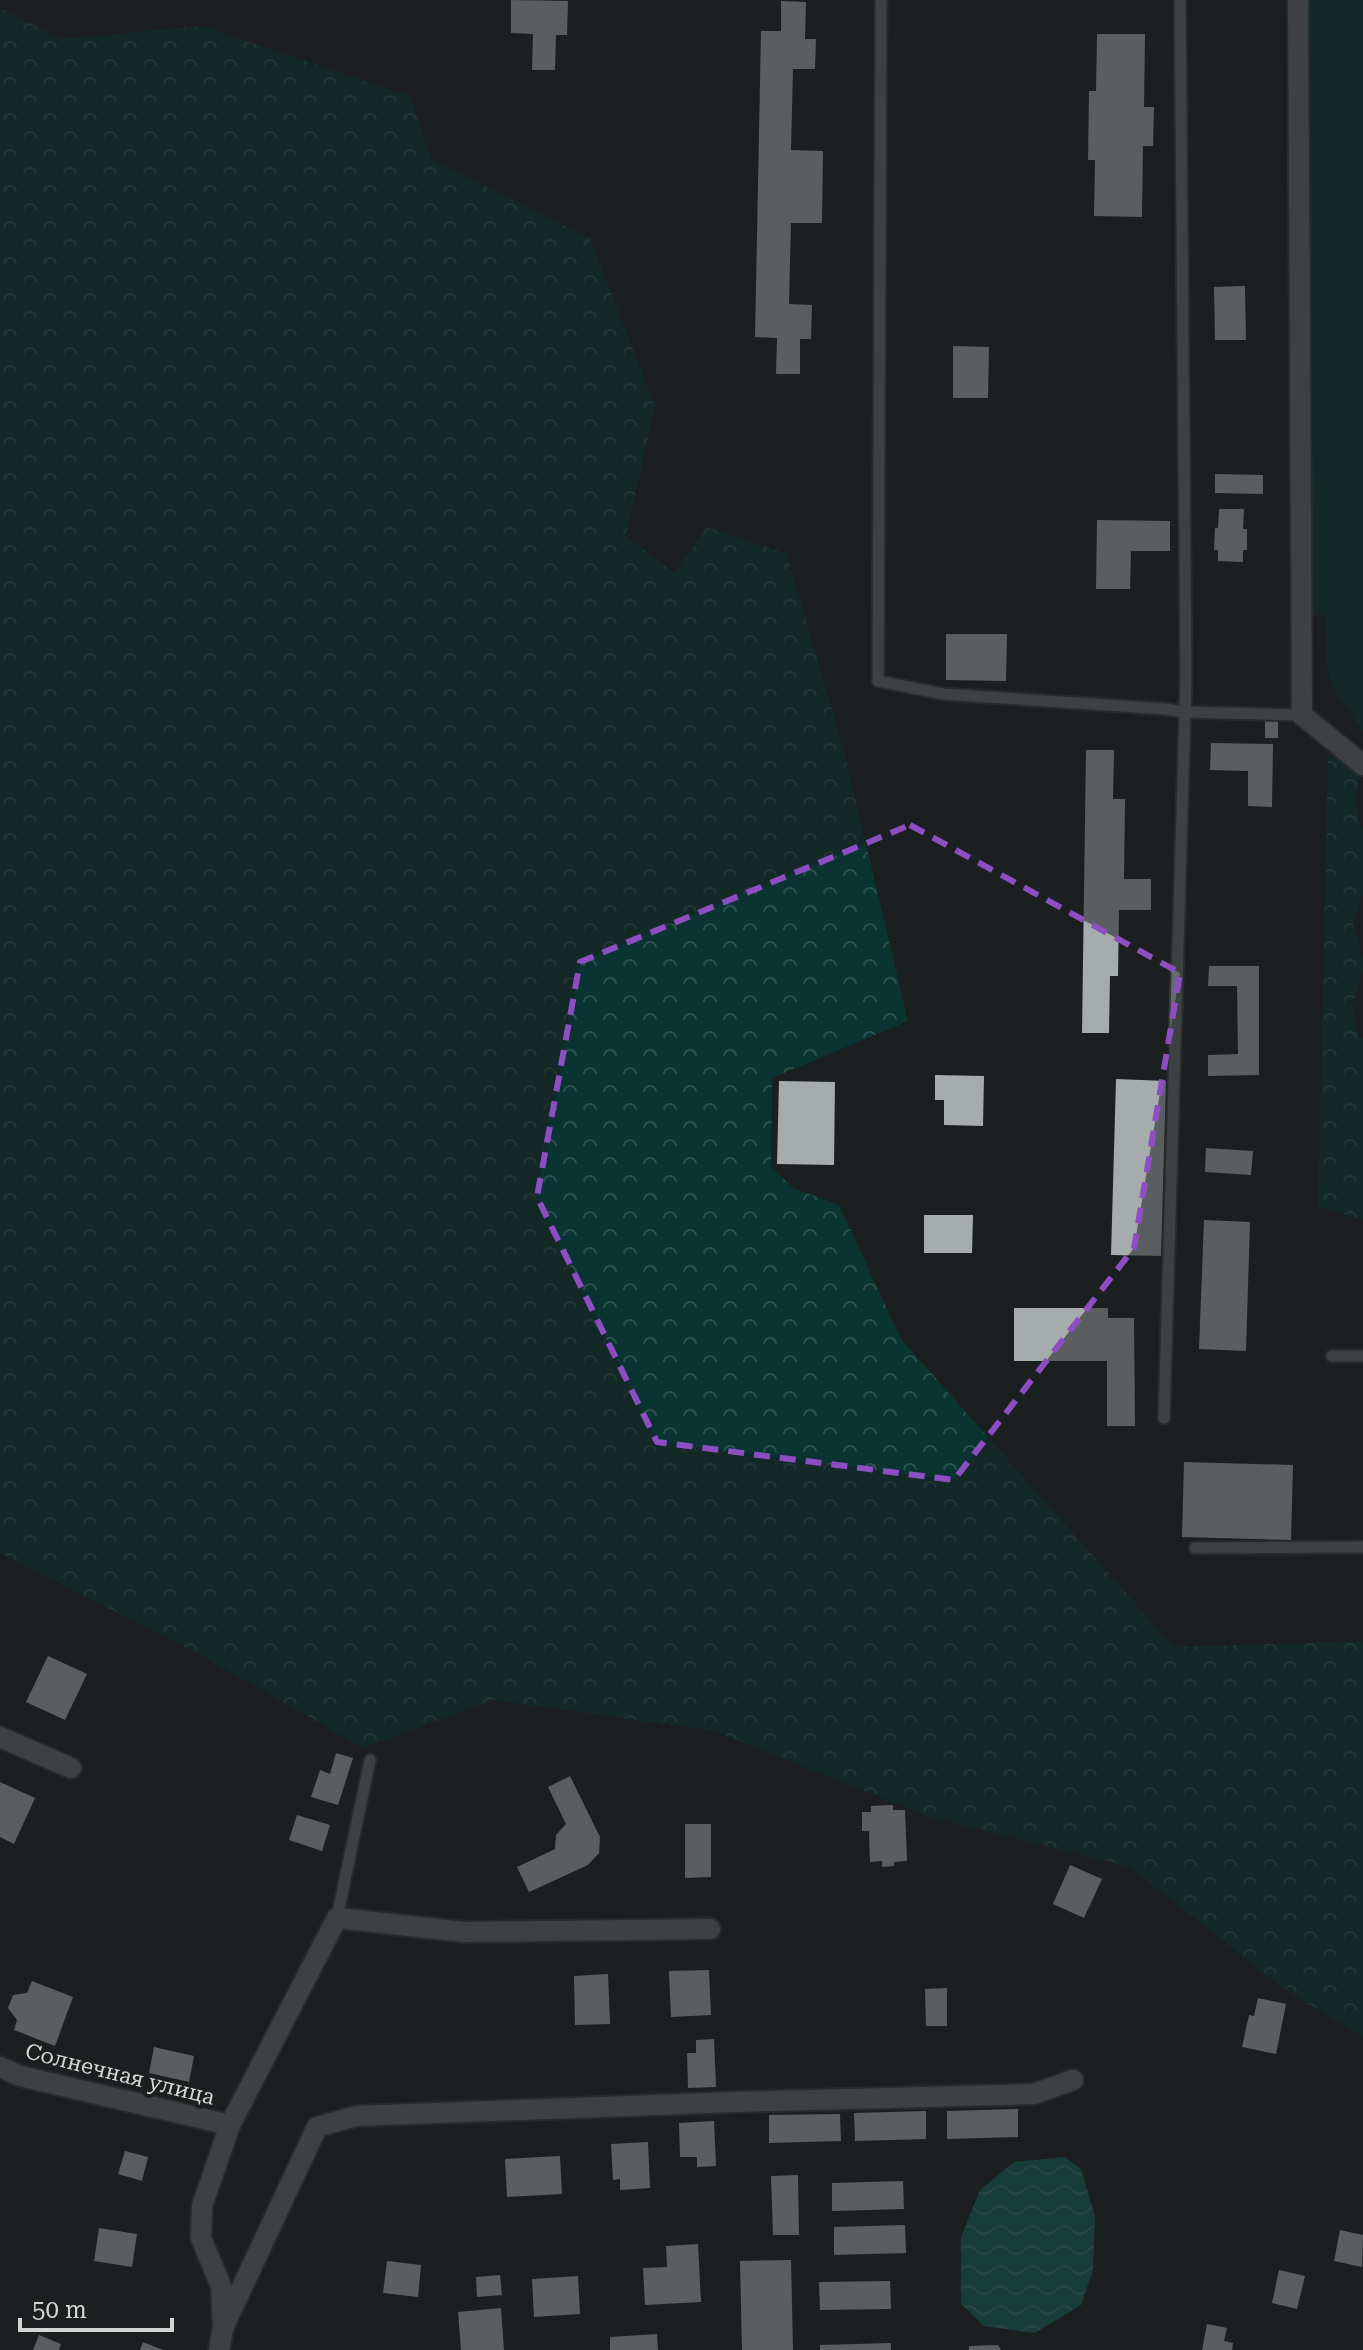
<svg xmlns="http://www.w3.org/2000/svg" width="1363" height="2350" viewBox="0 0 1363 2350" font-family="'Roboto Serif',serif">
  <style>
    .green { fill: #093432 }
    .forest { fill: url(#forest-crowns) }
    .water { fill: url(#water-waves) }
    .building { fill: #a6abab }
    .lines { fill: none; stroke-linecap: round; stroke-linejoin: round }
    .lane-casing { stroke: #373a3a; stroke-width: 15 }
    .street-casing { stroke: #373a3a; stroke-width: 24 }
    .lane { stroke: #666b6b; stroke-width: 11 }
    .street { stroke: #666b6b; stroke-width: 20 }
    .marked { fill: none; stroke: #8d4ec4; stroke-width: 6; stroke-dasharray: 16 10; stroke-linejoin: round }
    .labels { text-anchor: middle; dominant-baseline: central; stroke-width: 8; stroke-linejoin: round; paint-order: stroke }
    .street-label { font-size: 22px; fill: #d4d6d6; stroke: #1b1f1f }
  </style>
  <defs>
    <pattern id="forest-crowns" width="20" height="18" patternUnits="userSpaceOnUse" patternTransform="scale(2)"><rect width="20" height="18" fill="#093432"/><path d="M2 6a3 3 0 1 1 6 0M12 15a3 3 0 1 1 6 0" fill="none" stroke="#2c514f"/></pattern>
    <pattern id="water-waves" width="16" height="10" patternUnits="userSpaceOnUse" patternTransform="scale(2)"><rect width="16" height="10" fill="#135f5c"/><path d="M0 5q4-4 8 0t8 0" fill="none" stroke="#347573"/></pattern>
  </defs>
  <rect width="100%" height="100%" fill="#1b1f1f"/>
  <!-- green -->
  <polygon class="green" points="1310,0 1363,0 1363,731 1332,687 1327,669 1326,615 1312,615"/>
  <!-- forest -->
  <g class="forest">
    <polygon points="0,8 61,39 202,26 410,96 431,159 590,238 655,406 626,536 674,573 707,527 787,554 843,747 908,1021 772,1078 771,1166 793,1188 839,1205 901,1339 1174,1647 1363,1641 1363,2037 1281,1987 1130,1867 927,1816 714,1731 493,1700 363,1748 204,1657 0,1553"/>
    <polygon points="1332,750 1344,755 1360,776 1356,801 1360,825 1363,827 1363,894 1353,923 1363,957 1363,972 1352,1006 1359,1036 1363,1038 1363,1220 1318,1206 1328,756"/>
  </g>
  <!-- water -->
  <polygon class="water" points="1065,2157 1081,2169 1095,2216 1093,2270 1081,2305 1035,2333 984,2326 961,2304 961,2237 980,2190 1014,2162"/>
  <!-- building -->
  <g class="building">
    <polygon points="511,0 568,1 567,35 556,35 555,70 532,70 533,34 511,33"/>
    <polygon points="781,1 806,2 805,39 816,39 815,69 793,69 791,150 823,151 822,223 791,223 789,304 812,305 811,339 800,339 800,374 776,374 777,338 755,337 761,31 781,31"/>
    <polygon points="1097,34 1145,34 1144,107 1154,107 1153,146 1143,146 1142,217 1094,216 1095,160 1088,160 1089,91 1096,91"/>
    <polygon points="1245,286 1246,340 1215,340 1214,287"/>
    <polygon points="953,346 989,347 988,398 953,398"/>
    <polygon points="1215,474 1263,475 1263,494 1215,493"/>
    <polygon points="1219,509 1244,509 1243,529 1247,529 1247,550 1243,550 1243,562 1218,561 1218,550 1214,550 1215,528 1218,528"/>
    <polygon points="1097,520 1170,521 1170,551 1131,551 1130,589 1096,589"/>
    <polygon points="946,634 1007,634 1006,681 946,680"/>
    <polygon points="1265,719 1278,720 1278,738 1265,738"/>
    <polygon points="1211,743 1273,744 1272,807 1248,806 1248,771 1210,770"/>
    <polygon points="1086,750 1114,750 1113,799 1125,799 1124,879 1151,879 1151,910 1119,910 1118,976 1110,976 1109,1033 1082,1033"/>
    <polygon points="1209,966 1259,966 1259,1075 1208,1076 1208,1055 1238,1054 1237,986 1208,986"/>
    <polygon points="935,1075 984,1076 983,1126 944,1125 944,1100 935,1100"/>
    <polygon points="1116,1079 1166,1081 1161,1256 1111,1255"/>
    <polygon points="779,1081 835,1082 834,1165 777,1164"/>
    <polygon points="1206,1148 1253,1151 1251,1175 1205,1172"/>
    <polygon points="924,1215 973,1215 972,1253 924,1253"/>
    <polygon points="1204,1220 1250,1222 1246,1351 1199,1349"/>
    <polygon points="1014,1308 1108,1308 1108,1318 1134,1318 1135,1426 1107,1426 1107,1361 1014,1361"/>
    <polygon points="1184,1462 1293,1465 1291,1540 1182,1537"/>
    <polygon points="48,1656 87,1674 65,1720 26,1702"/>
    <polygon points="336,1753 353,1758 338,1805 311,1797 320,1770 330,1774"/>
    <polygon points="570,1776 600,1837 599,1853 588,1865 529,1892 517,1867 555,1849 556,1835 566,1824 548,1787"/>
    <polygon points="0,1782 35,1798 14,1844 0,1837"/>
    <polygon points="893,1805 893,1810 905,1810 907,1861 894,1862 894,1866 882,1867 882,1861 870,1862 869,1831 862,1831 862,1812 871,1812 871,1806"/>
    <polygon points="297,1815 330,1825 322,1851 289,1840"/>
    <polygon points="685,1824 711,1824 711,1877 685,1878"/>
    <polygon points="1070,1865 1102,1879 1084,1918 1053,1904"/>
    <polygon points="709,1970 711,2015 671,2017 669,1971"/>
    <polygon points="608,1974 610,2024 575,2025 574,1976"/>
    <polygon points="32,1981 73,1997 55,2046 14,2030 17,2020 8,2008 13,1995 27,1993"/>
    <polygon points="947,1988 947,2026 926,2026 925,1989"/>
    <polygon points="1258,1998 1286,2004 1276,2054 1242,2047 1249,2015 1254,2016"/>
    <polygon points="714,2039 716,2087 688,2088 687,2053 696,2053 696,2040"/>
    <polygon points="154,2047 194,2056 189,2082 149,2073"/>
    <polygon points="1018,2109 1018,2137 947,2139 947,2111"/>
    <polygon points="926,2111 926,2139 855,2141 854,2113"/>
    <polygon points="840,2114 841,2141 769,2143 769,2115"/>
    <polygon points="714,2121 716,2166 697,2167 697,2157 680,2157 679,2123"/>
    <polygon points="648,2142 650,2188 620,2190 620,2179 613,2180 611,2144"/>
    <polygon points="125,2151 148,2157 142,2181 118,2174"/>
    <polygon points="560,2156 562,2194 507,2197 505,2159"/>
    <polygon points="798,2175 799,2235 773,2235 771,2176"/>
    <polygon points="903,2181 904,2209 832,2211 832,2183"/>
    <polygon points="905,2225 906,2253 834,2255 834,2227"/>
    <polygon points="99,2228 137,2234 132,2267 94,2261"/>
    <polygon points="1340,2230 1363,2235 1362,2267 1334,2261"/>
    <polygon points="698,2244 701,2302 645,2305 643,2268 667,2267 666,2246"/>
    <polygon points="791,2260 793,2350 742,2350 740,2261"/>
    <polygon points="387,2261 421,2265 418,2297 383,2293"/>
    <polygon points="1279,2270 1305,2276 1297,2309 1272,2303"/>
    <polygon points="500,2275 502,2295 477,2297 476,2277"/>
    <polygon points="578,2276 580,2314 534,2317 532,2279"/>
    <polygon points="890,2281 891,2309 820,2310 819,2282"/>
    <polygon points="501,2308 504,2350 461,2350 458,2312"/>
    <polygon points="1207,2324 1227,2328 1224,2341 1233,2343 1232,2350 1202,2350"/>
    <polygon points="657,2334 658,2350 610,2350 610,2337"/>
    <polygon points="39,2335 61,2344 59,2350 33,2350"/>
    <polygon points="143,2342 163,2350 140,2350"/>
    <polygon points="891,2343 891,2350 820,2350 820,2345"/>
    <polygon points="998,2345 1001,2350 969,2350 969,2346"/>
  </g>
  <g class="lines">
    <defs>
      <g id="lane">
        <polyline points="881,0 878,681 943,694 1166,709 1185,712 1302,715"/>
        <polyline points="1332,1356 1363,1356"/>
        <polyline points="1164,1418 1186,678 1180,0"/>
        <polyline points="1195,1548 1363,1547"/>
        <polyline points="337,1918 370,1760"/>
      </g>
      <g id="street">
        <polyline points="1298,0 1302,715 1363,765"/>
        <polyline points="0,1737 71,1768"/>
        <polyline points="0,2067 20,2076 230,2125"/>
        <polyline points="223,2328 317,2127 356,2116 735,2102 1034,2094 1073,2080"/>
        <polyline points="219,2350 223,2328 221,2286 201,2238 202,2206 230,2125 337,1918 464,1932 710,1929"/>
      </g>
    </defs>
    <!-- lane casing -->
    <use href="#lane" class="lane-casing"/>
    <!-- street casing -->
    <use href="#street" class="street-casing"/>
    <!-- lane -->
    <use href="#lane" class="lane"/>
    <!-- street -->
    <use href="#street" class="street"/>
  </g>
  <!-- marked area -->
  <path d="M0 0H1363V2350H0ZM910,825l270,148 -46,275 -180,232 -297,-38 -120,-245 43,-235z" fill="#1b1f1f" fill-opacity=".55" fill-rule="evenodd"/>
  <path class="marked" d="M910,825l270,148 -46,275 -180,232 -297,-38 -120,-245 43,-235z"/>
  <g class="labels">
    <!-- street labels -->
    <g class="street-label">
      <text transform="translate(120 2074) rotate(14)">Солнечная улица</text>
    </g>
  </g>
  <!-- scale -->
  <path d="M20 2318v12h152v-12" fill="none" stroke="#d4d6d6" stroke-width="4"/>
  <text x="32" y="2318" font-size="24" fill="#d4d6d6" stroke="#1b1f1f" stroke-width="6" paint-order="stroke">50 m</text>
</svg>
